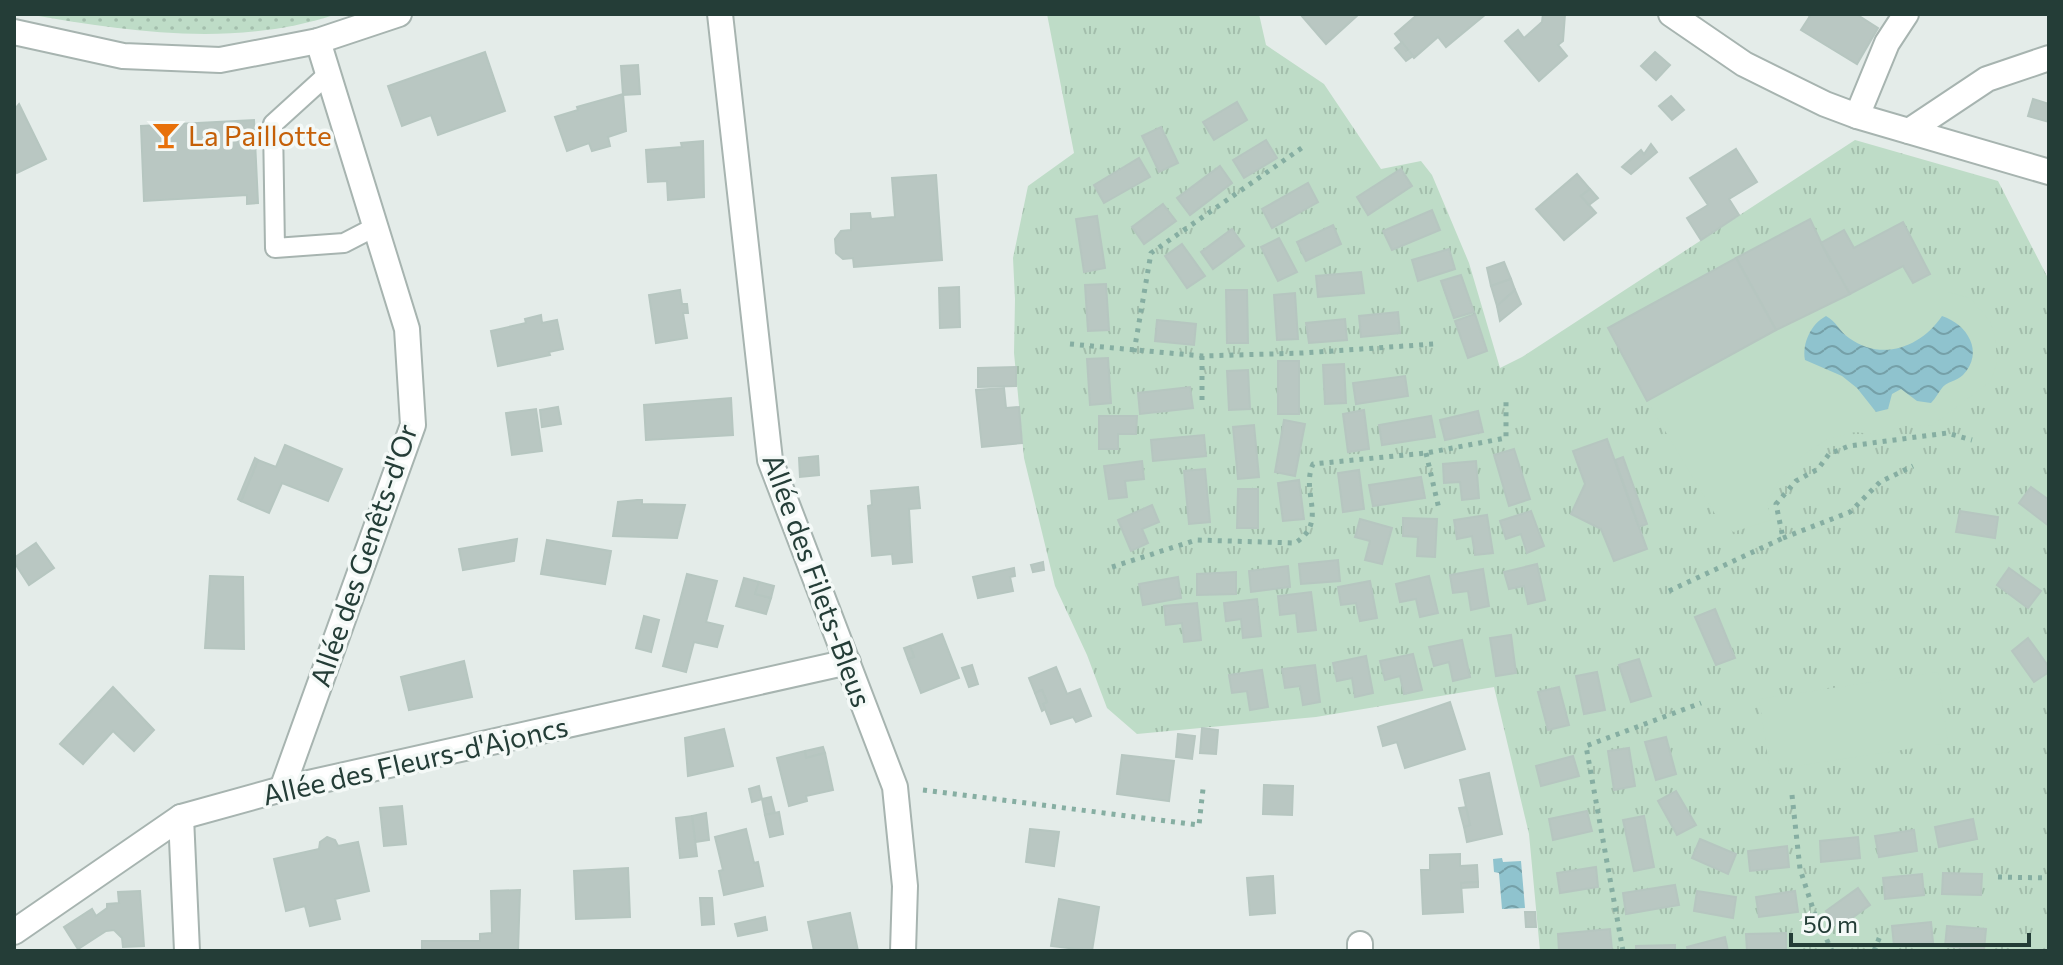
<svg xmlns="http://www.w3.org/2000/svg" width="2063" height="965" viewBox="0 0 2063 965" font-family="Commissioner,sans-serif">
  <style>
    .grass { fill: url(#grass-dots) }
    .park { fill: url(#park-tufts) }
    .pitch { fill: #bedcc7 }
    .water { fill: url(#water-waves) }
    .building { fill: #b9c7c2; stroke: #b6c6c0; stroke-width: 2 }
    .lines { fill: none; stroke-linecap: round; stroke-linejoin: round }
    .service-casing { stroke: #a7b4b0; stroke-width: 22 }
    .minor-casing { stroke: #a7b4b0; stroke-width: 28 }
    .path { stroke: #86aea2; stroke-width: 5; stroke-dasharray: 4 6; stroke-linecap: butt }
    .service { stroke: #fff; stroke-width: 18 }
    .minor { stroke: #fff; stroke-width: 24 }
    .labels { text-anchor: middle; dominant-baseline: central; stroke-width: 7; stroke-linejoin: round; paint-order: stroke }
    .food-label { font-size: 28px; fill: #c56008; stroke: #f4f9f7; text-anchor: start }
    .street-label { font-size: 28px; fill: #243d37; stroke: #f4f9f7 }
  </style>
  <defs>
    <pattern id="grass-dots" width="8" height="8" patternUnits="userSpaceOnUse" patternTransform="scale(2)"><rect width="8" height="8" fill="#bedcc7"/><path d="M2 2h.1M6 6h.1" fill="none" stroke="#a3beac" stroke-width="1.8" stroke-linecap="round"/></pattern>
    <pattern id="park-tufts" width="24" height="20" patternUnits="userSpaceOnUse" patternTransform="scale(2)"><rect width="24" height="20" fill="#bedcc7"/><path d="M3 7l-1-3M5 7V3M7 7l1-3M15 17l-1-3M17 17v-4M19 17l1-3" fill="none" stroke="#a3beac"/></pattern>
    <pattern id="water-waves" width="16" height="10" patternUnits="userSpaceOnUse" patternTransform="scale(2)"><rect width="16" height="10" fill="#8fc3ce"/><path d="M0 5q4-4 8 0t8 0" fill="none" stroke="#75a0a8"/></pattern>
  </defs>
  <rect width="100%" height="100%" fill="#e4ece9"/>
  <!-- grass -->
  <path class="grass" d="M27,14h310c-101,34 -208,18 -310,0z"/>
  <!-- park -->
  <polygon class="park" points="1047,14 1259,14 1266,45 1324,84 1381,169 1421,161 1432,175 1469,263 1500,368 1522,357 1855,140 1998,181 2049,280 2049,951 1540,951 1529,834 1494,687 1316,717 1137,734 1107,708 1087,655 1055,586 1024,458 1014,353 1015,299 1013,258 1028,186 1074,153"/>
  <!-- pitch -->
  <g class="pitch">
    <polygon points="1903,266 1913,283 1930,274 1948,292 1970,298 1990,321 1995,337 1997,362 1991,381 1933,425 1901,426 1880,435 1855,432 1826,440 1803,455 1779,481 1767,502 1771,520 1733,532 1715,514 1647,401 1776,330"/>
    <polygon points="1938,672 1948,743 1770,770 1759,699"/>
  </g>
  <!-- water -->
  <g class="water">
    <path d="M1826,316c10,5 14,16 23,22 33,24 72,9 93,-22 25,8 43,36 21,59 -6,6 -17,7 -21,13 -4,5 -6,10 -11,15l-14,-2 -16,-12 -9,5 -4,15 -12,3 -19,-24 -15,-12 -37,-16c-3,-17 6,-36 21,-44z"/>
    <polygon points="1502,858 1503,862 1521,861 1525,908 1502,909 1499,873 1494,872 1493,859"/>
  </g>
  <!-- building -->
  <g class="building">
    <polygon points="1303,14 1359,14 1326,44 1301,15"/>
    <polygon points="1418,14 1486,14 1446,47 1438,37 1414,58 1395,34"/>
    <polygon points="1543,14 1565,14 1563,41 1558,45 1567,56 1539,81 1505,41 1518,30 1524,38 1542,22"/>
    <polygon points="1806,14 1856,14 1878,28 1857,64 1801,30 1810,16"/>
    <polygon points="1402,42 1413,56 1406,61 1395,48"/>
    <polygon points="485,52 505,111 438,135 431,115 402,126 388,86"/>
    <polygon points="1655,52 1670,65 1656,80 1641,66"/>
    <polygon points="638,65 640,94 623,95 621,66"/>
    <polygon points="623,94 626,131 608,137 610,146 592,151 589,143 567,151 555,117 578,110 577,107"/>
    <polygon points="1671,96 1684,110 1672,120 1659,106"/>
    <polygon points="2033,99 2049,104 2049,122 2028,116"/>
    <polygon points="1237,102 1247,120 1214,140 1203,122"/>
    <polygon points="19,104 46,159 17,173 14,167 14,110"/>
    <polygon points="254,120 258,203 247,204 247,195 144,201 141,126"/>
    <polygon points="1161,127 1178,163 1159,172 1142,136"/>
    <polygon points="1266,140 1277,158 1244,178 1233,160"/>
    <polygon points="703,141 704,197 668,200 667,181 648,182 646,150 682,147 681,143"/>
    <polygon points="1651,144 1657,152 1631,174 1622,167 1641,150 1644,154"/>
    <polygon points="1736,149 1757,182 1729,199 1739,215 1701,240 1687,218 1708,205 1690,178"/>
    <polygon points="1139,158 1150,177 1104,203 1094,185"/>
    <polygon points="1220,166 1232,183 1190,215 1177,198"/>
    <polygon points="1401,169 1412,186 1368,215 1357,197"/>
    <polygon points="1577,174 1590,189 1581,196 1596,213 1564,240 1536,209"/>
    <polygon points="936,175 942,260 854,267 853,258 843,259 836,253 835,239 841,231 851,230 851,214 870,213 871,219 895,217 892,178"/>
    <polygon points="1308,183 1318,202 1272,228 1262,209"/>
    <polygon points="1590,189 1598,198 1589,205 1581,196"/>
    <polygon points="1163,204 1176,221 1144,244 1132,227"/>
    <polygon points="1432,210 1440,230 1392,250 1383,231"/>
    <polygon points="1097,216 1105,268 1084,272 1076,219"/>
    <polygon points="1810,219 1830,261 1833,260 1850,294 1776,330 1736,258"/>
    <polygon points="1903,222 1930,274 1913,283 1903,266 1850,294 1821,243 1844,230 1854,248"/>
    <polygon points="1333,225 1341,244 1306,261 1297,242"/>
    <polygon points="1232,229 1244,246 1213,269 1201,252"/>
    <polygon points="1279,238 1297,272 1278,281 1261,247"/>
    <polygon points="1182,244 1205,276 1187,288 1165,256"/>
    <polygon points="1449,249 1455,269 1418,281 1412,260"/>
    <polygon points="1736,258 1776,330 1647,401 1608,328"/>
    <polygon points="1504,262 1511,279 1491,286 1487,268"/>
    <polygon points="1361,272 1364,293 1318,297 1316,276"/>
    <polygon points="1461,275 1474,312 1454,318 1441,281"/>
    <polygon points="1511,279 1515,290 1497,306 1491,286"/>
    <polygon points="1106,284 1109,330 1088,331 1085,285"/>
    <polygon points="959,287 960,327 940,328 939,288"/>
    <polygon points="680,290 682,304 687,304 688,313 683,313 687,338 656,343 649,295"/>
    <polygon points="1226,290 1247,290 1248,343 1227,343"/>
    <polygon points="1515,290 1521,304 1500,321 1497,306"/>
    <polygon points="1295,293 1298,339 1277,340 1274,295"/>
    <polygon points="1398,312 1400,333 1361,337 1359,316"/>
    <polygon points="1475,314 1487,351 1468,358 1455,321"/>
    <polygon points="541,315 542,323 557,320 563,349 549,352 550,355 498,366 491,331 526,323 525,319"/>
    <polygon points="1345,319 1347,340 1309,343 1306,323"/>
    <polygon points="1157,320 1196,324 1194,345 1155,341"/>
    <polygon points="1108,358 1111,403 1090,405 1087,359"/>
    <rect x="1278" y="361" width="21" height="53"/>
    <polygon points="1344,364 1346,403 1325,404 1323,365"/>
    <polygon points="1016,367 1016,386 978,387 978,368"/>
    <polygon points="1248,370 1250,409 1229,410 1227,371"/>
    <polygon points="1405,376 1408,396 1356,404 1353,383"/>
    <polygon points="1190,387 1193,408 1140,414 1138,393"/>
    <polygon points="1004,388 1006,408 1019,407 1022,443 982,447 976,390"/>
    <polygon points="731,398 733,435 646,440 644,405"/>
    <polygon points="558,407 561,424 542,427 540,410"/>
    <polygon points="536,409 542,451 512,455 506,413"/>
    <polygon points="1364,410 1369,449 1348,452 1343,414"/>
    <polygon points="1478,411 1483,432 1445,440 1440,420"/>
    <polygon points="1099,416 1137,416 1136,434 1118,434 1118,449 1099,449"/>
    <polygon points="1431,416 1435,437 1382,445 1379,425"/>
    <polygon points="1284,420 1305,424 1295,476 1275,472"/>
    <polygon points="1254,425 1259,477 1238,479 1233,427"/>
    <polygon points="1204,435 1206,456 1153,461 1151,440"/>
    <polygon points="1607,439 1647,549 1614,561 1601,529 1571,514 1585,484 1573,451"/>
    <polygon points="285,445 342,469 328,501 282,483 269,513 241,501 258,460 276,467"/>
    <polygon points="1514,449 1530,499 1509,506 1494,455"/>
    <polygon points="818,456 819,475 800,477 799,458"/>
    <polygon points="1623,457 1647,524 1639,527 1615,460"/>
    <polygon points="255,458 258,460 241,501 238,499"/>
    <polygon points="1142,461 1144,479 1125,481 1127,497 1109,499 1104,466"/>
    <polygon points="1476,461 1479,498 1462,500 1460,482 1444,483 1443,464"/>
    <polygon points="1205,469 1210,522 1189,524 1184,471"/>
    <polygon points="1359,470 1364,509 1343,512 1338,473"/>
    <polygon points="1421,477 1425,498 1373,506 1369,485"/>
    <polygon points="1299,480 1304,519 1283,521 1278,483"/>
    <polygon points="918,487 920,508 909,509 912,562 893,564 892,554 872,556 868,506 872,505 871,491"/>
    <polygon points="2031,487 2049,500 2049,526 2019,503"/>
    <polygon points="1238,489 1258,489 1258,528 1237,528"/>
    <polygon points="637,500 642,500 642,504 685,505 677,538 613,536 618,502"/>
    <polygon points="1152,505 1159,522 1142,529 1148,543 1131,551 1118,520"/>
    <polygon points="1531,511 1544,546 1527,553 1521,534 1506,539 1500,521"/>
    <polygon points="1960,511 1998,517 1995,538 1956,532"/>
    <polygon points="1487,515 1493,553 1475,555 1472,536 1457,539 1454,520"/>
    <polygon points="1403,518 1437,519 1435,557 1417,556 1418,537 1403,536"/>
    <polygon points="1360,519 1392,528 1382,564 1365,560 1370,541 1355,537"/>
    <polygon points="517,539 514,561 463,570 459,549"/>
    <polygon points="547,540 611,551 605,584 541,574"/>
    <polygon points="36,543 54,568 29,585 14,562 14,558"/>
    <polygon points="1338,560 1340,581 1301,584 1299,564"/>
    <polygon points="1043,562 1044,570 1033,572 1031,565"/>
    <polygon points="1537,564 1545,600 1528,604 1524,586 1509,589 1504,572"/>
    <polygon points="1288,566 1290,587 1251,592 1249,571"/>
    <polygon points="1014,568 1015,576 1010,577 1013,591 978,598 973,577"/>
    <polygon points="2009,568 2041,591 2028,608 1997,585"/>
    <polygon points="1483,569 1489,606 1471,610 1468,591 1453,593 1450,575"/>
    <polygon points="1236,572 1236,594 1197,595 1197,574"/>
    <polygon points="687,574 717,581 706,622 723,626 717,647 694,642 686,672 663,666"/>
    <polygon points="210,576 243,577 244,649 205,648"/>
    <polygon points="1429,576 1438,613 1420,617 1416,599 1400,602 1396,584"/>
    <polygon points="1178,577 1181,598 1143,605 1139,584"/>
    <polygon points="744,578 759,582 755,594 771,598 766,614 736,606"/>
    <polygon points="1370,581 1377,618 1360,621 1356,603 1341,605 1338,587"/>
    <polygon points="759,582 774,586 771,598 755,594"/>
    <polygon points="1311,592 1316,630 1298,632 1296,613 1280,615 1278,596"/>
    <polygon points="1257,599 1261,636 1243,638 1241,619 1226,621 1224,603"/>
    <polygon points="1197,603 1201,640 1184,642 1182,623 1166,625 1164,606"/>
    <polygon points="1715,609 1735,658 1716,665 1695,617"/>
    <polygon points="644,616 659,620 651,652 636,648"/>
    <polygon points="942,634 959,678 921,693 908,659 914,657 910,646"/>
    <polygon points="1511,635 1516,673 1496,676 1490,638"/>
    <polygon points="2028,638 2049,667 2049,672 2034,682 2012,651"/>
    <polygon points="1462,640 1470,677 1453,681 1449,662 1434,666 1429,647"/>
    <polygon points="910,646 914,657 908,659 904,648"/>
    <polygon points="1413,654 1422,690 1404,694 1400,676 1385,680 1380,661"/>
    <polygon points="1366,656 1373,693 1355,697 1352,678 1337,681 1333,663"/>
    <polygon points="1639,659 1651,696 1631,702 1619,665"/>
    <polygon points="464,661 472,697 409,710 401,677"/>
    <polygon points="972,665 978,684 969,687 962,668"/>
    <polygon points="1315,665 1320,702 1303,705 1300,686 1285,688 1282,669"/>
    <polygon points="1056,667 1067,694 1080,689 1091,716 1076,722 1073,717 1051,724 1043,704 1047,702 1042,690 1035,693 1029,678"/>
    <polygon points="1262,670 1268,707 1250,710 1247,691 1232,693 1229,675"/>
    <polygon points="1597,672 1605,710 1584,714 1576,676"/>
    <polygon points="113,687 154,730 134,751 113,731 83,764 60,744"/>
    <polygon points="1559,687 1569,725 1548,730 1538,692"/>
    <polygon points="1042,690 1047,702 1043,704 1045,709 1042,711 1035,693"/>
    <polygon points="1450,702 1465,749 1405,768 1397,742 1383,746 1378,727"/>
    <polygon points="1202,728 1218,730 1216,754 1200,753"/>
    <polygon points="724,729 733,766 688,776 685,738"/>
    <polygon points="1178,734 1195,736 1192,759 1176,757"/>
    <polygon points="1666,737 1676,774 1656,780 1645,742"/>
    <polygon points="823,747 825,753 806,758 805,751"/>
    <polygon points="1629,748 1635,786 1614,790 1608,751"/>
    <polygon points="805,751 806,758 825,753 833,790 806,796 807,801 789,806 777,758"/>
    <polygon points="1122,755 1174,761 1169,801 1117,794"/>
    <polygon points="1573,756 1579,776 1541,786 1536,766"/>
    <polygon points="1489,773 1502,834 1467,842 1464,827 1470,825 1460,780"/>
    <polygon points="1264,785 1293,786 1292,815 1263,814"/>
    <polygon points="759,786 762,799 752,802 749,789"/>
    <polygon points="1676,791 1696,825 1677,835 1658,801"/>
    <polygon points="771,797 775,813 765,815 762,799"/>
    <polygon points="402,806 406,844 384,846 380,808"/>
    <polygon points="1466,807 1470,825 1464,827 1459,808"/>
    <polygon points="1587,811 1592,831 1553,840 1549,819"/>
    <polygon points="779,812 783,834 770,837 765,815"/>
    <polygon points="706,813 709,840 695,842 692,816"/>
    <polygon points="692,816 697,856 680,858 676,818"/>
    <polygon points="1644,816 1654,867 1634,871 1623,820"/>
    <polygon points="1973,819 1977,839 1939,847 1935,827"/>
    <polygon points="746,829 754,863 758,862 763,886 724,895 719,871 723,870 715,837"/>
    <polygon points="1030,829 1059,832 1054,866 1026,862"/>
    <polygon points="1914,830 1917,851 1879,857 1875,836"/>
    <polygon points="327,837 335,840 338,846 358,842 369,891 335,899 340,919 310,926 305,906 286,911 274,859 319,849 320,842"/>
    <polygon points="1858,837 1860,858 1821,862 1820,841"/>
    <polygon points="1700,839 1736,854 1728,874 1692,858"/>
    <polygon points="1787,846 1789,867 1750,871 1748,851"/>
    <polygon points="1460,854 1460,866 1477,865 1478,882 1461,883 1463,912 1423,914 1421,870 1430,870 1430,855"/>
    <polygon points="1596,867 1598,887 1560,893 1557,873"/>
    <polygon points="628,868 630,917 576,919 574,871"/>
    <polygon points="1943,873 1982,874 1981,895 1942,894"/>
    <polygon points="1922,874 1924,895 1885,899 1883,878"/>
    <polygon points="1273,876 1275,913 1250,915 1247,878"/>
    <polygon points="1478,882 1478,887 1461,888 1461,883"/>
    <polygon points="1675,885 1679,905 1626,914 1623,893"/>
    <polygon points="1858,888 1870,905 1838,928 1826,911"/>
    <polygon points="520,890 518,951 422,951 422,941 480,941 480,934 492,933 491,891"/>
    <polygon points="140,891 144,946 123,947 122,938 114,930 106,931 78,949 64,927 92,909 96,916 107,908 107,904 119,903 118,892"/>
    <polygon points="1697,891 1736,897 1733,918 1694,911"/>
    <polygon points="1795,891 1798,912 1759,917 1756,897"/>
    <polygon points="700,898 712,898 714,924 702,925"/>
    <polygon points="1059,899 1099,907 1092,951 1051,946"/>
    <polygon points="1525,912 1535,912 1536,927 1526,927"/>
    <polygon points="850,913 858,951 814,951 808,922"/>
    <polygon points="765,917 767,930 738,936 735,924"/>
    <polygon points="1931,922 1933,942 1894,946 1892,926"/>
    <polygon points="1947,926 1986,929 1984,950 1945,946"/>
    <polygon points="1610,929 1612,950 1559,951 1558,934"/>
    <polygon points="1786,933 1786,951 1747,951 1746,934"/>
    <polygon points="1725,937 1728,951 1688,951 1687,947"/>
    <polygon points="1675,945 1675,951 1636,951 1636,946"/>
  </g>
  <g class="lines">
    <defs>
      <polyline id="service" points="328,74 273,124 275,248 344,243 375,227"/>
      <g id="minor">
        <polyline points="720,14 770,460 895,787 905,886 903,951"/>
        <polyline points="1671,14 1744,64 1825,104 1857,116 2049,172"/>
        <polyline points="14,32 123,56 220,60 318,41 399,14"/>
        <polyline points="1857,116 1887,43 1906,14"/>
        <polyline points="1909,131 1987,79 2049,58"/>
        <polyline points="282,789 413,425 407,329 318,41"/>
        <polyline points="181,817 187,951"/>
        <polyline points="14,932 181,817 282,789 848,662"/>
        <polyline points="1360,944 1360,951"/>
      </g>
    </defs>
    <!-- service casing -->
    <use href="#service" class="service-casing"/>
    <!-- minor casing -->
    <use href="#minor" class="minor-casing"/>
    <!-- path -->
    <g class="path">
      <polyline points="1070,344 1202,356 1303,353 1434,344"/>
      <polyline points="1134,352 1151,253 1306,145"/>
      <polyline points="1202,356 1202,405"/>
      <polyline points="1426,453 1439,509"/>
      <polyline points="1783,538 1850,512 1880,482 1913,466"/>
      <path d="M1112,567l84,-27 99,3c34,-21 5,-50 18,-79l113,-11 80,-15v-39"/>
      <polyline points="1669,591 1783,538 1776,504 1796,481 1818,469 1829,454 1849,446 1947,433 1972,440"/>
      <polyline points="923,790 1199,825 1203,789"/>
      <polyline points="1792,795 1800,869 1814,912 1832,951"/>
      <polyline points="1998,877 2049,878"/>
      <polyline points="1623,951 1586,746 1701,703"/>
      <polyline points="1874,951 1880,936"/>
    </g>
    <!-- service -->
    <use href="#service" class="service"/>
    <!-- minor -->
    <use href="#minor" class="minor"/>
  </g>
  <!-- icons -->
  <defs>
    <symbol id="bar-bare" viewBox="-9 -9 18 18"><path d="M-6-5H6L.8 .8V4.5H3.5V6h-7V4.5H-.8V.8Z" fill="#e8710a" stroke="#f4f9f7" stroke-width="2.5" paint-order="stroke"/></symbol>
  </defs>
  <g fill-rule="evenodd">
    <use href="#bar-bare" x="146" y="115" width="40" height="40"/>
  </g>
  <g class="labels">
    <!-- food labels -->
    <g class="food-label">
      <text x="188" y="135">La Paillotte</text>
    </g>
    <!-- street labels -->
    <g class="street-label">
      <text transform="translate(363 555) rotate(-71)">Allée des Genêts-d'Or</text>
      <text transform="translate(818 580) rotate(70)">Allée des Filets-Bleus</text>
      <text transform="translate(415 760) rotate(-13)">Allée des Fleurs-d'Ajoncs</text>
    </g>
  </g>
  <!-- border -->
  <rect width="2063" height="965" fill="none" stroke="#243d37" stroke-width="32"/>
  <!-- scale -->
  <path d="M1791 933v12h238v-12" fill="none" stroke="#243d37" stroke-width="4"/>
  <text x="1803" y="933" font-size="24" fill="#243d37" stroke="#f4f9f7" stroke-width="6" paint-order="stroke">50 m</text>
</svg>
